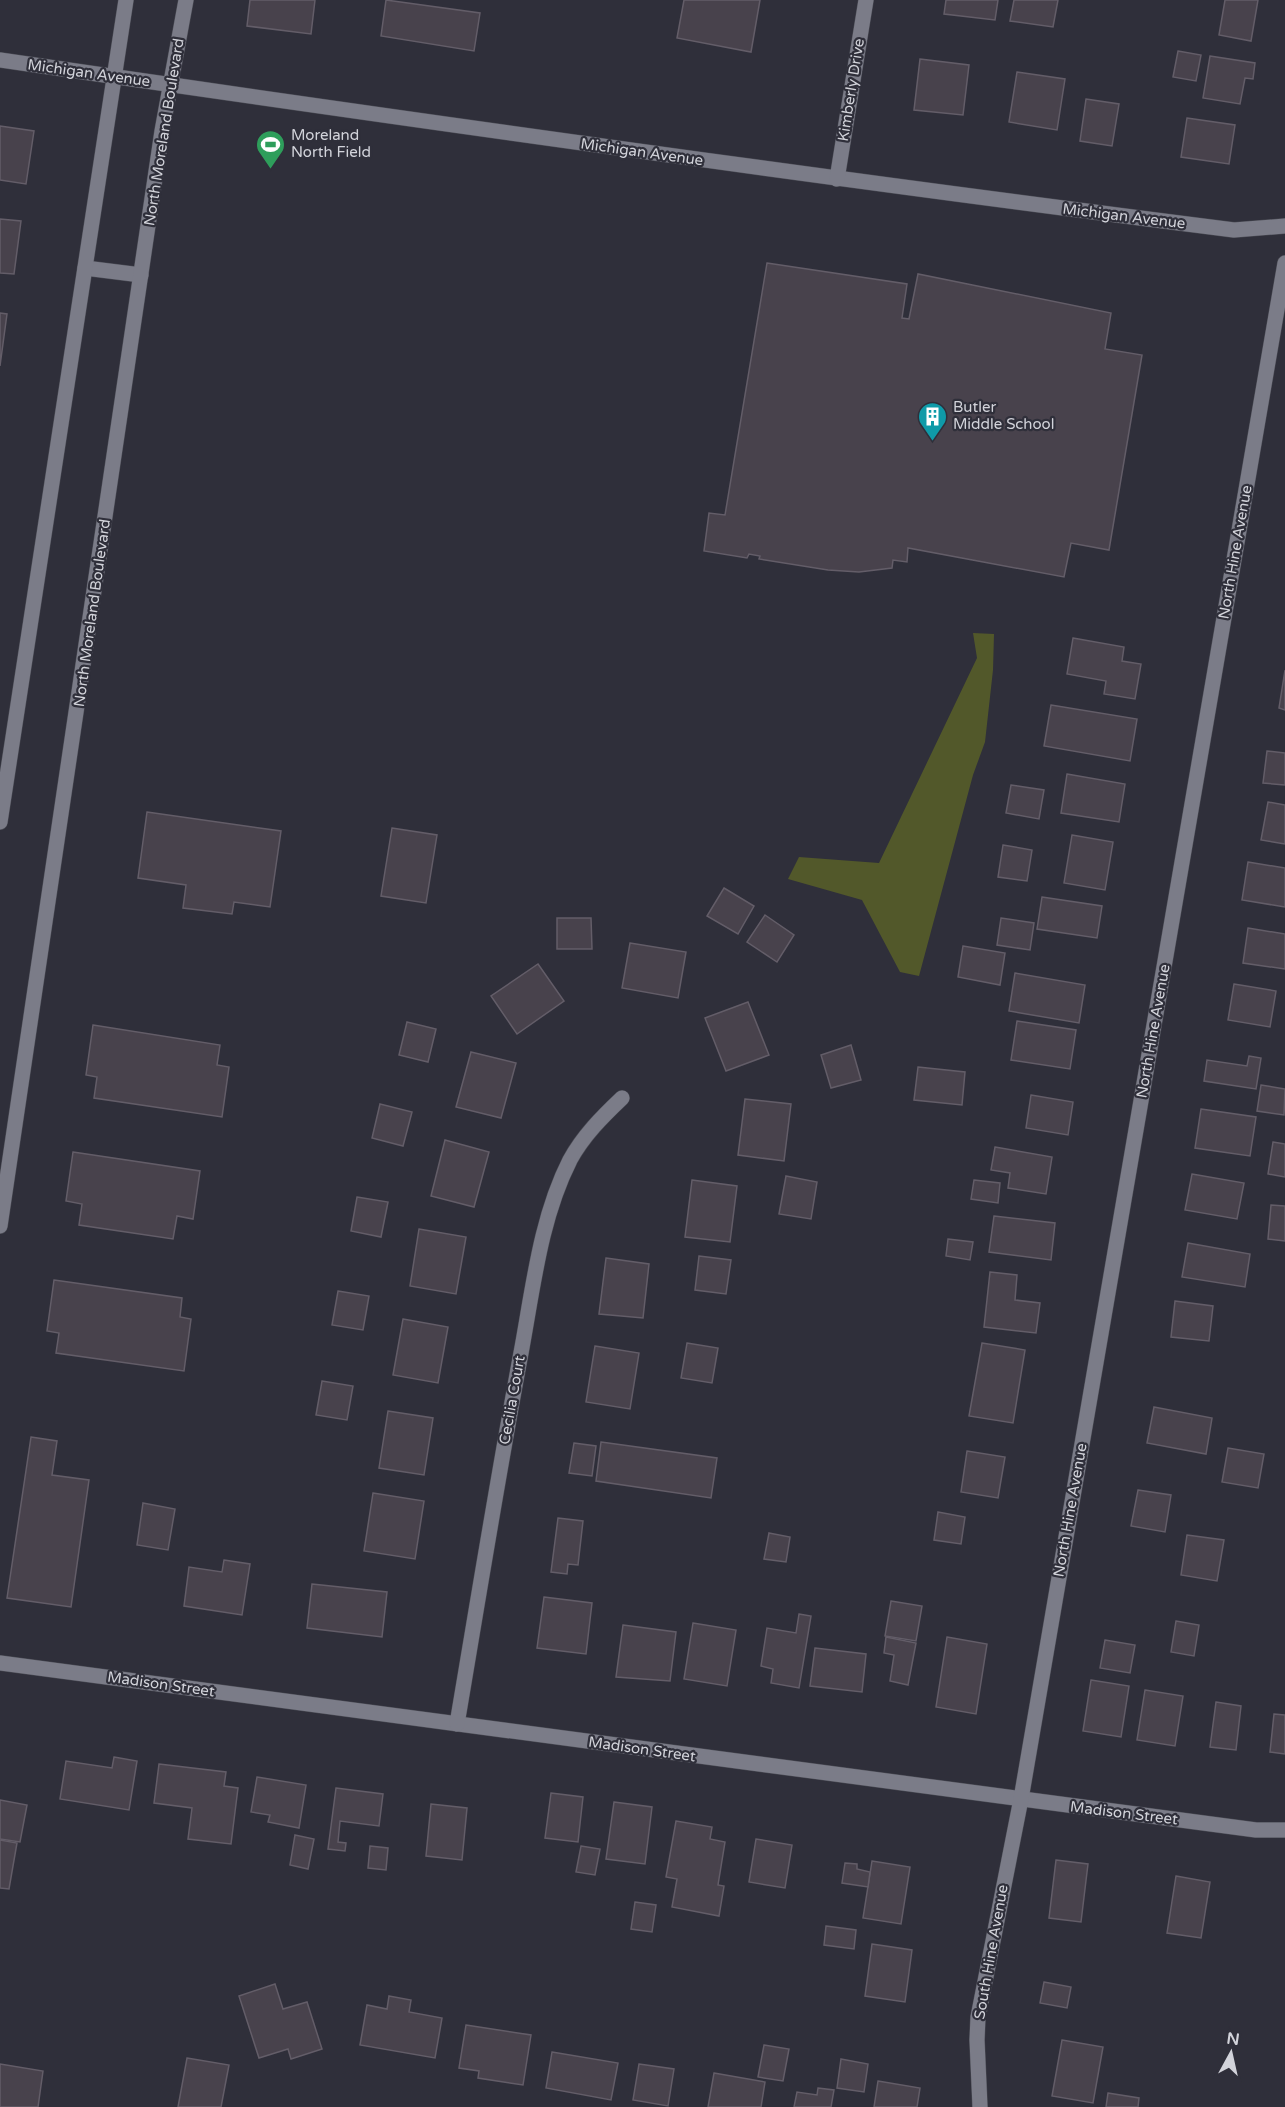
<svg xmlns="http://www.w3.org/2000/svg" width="1285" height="2107" viewBox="0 0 1285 2107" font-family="'Varela Round',sans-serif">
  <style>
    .green { fill: #52582a }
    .building { fill: #48424c; stroke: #635d68; stroke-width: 1.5 }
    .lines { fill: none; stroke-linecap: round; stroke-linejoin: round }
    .minor-casing { stroke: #4b4c55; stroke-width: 16 }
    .minor { stroke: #7b7c88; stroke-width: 15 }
    .labels { text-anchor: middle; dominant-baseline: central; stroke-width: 4.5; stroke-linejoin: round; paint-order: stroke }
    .street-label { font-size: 15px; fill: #d2d3da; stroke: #2f2f3a }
    .poi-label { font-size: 15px; fill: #d2d3da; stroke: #2f2f3a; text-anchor: start }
  </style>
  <rect width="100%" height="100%" fill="#2f2f3a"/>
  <!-- green -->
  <polygon class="green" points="973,633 994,634 993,670 985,742 973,775 919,976 900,972 862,900 788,879 799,857 879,863 977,658"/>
  <!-- building -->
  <g class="building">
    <polygon points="250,0 315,0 311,34 247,26"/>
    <polygon points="386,0 480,13 474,51 381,36"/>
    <polygon points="684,0 760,0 751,52 677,38"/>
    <polygon points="946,0 998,0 995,20 944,14"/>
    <polygon points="1014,0 1058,0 1053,27 1010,21"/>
    <polygon points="1225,0 1258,0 1251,41 1219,35"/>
    <polygon points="1178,51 1201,55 1196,81 1173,77"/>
    <polygon points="1210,56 1255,63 1253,79 1245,78 1240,104 1203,98"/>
    <polygon points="920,59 969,65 963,115 914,110"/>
    <polygon points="1017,72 1065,79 1057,130 1009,122"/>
    <polygon points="1086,99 1119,104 1112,146 1080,141"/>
    <polygon points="1187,118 1235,125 1229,164 1181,157"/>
    <polygon points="0,126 34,131 26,184 0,180"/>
    <polygon points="0,219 21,221 14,274 0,273"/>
    <polygon points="767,263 907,284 902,318 909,319 918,274 1111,313 1105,349 1142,355 1109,550 1071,543 1064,577 908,548 907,562 893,560 892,568 859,572 828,570 759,559 760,556 749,554 747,558 704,551 709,513 725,515"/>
    <polygon points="0,313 7,314 0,366"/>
    <polygon points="1073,638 1124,647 1122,661 1141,664 1135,699 1104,694 1106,681 1067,674"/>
    <polygon points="1285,670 1285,710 1279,708"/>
    <polygon points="1051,705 1137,719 1130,761 1044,746"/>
    <polygon points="1267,751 1285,753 1285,785 1263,783"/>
    <polygon points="1067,774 1125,784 1119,822 1061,813"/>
    <polygon points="1011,785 1044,790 1039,819 1006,813"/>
    <polygon points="1268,802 1285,805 1285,844 1261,840"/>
    <polygon points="147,812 281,831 270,907 234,902 232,914 183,908 186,885 138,878"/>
    <polygon points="392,828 437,835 426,903 381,896"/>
    <polygon points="1072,835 1113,842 1105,890 1064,883"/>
    <polygon points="1003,845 1032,850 1027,881 998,877"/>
    <polygon points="1248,862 1285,868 1285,907 1242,900"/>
    <polygon points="724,888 754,906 738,934 707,916"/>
    <polygon points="1042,897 1102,906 1097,938 1037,929"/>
    <polygon points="765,915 794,935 777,962 747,942"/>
    <polygon points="557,918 591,918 592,949 557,949"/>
    <polygon points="1001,918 1034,923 1030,950 997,945"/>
    <polygon points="1248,928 1285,934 1285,969 1243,963"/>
    <polygon points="630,943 686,952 678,998 622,988"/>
    <polygon points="963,946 1005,953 1000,985 958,977"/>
    <polygon points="538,964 564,1001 517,1034 491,996"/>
    <polygon points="1015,973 1085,985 1079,1023 1009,1011"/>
    <polygon points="1234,984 1276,991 1270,1027 1228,1020"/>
    <polygon points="748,1002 769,1055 726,1071 705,1018"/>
    <polygon points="1017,1021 1076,1030 1070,1069 1011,1060"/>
    <polygon points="407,1022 436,1029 428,1062 399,1055"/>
    <polygon points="93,1025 220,1045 217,1065 229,1067 222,1117 94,1098 97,1077 86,1075"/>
    <polygon points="851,1045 861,1080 831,1088 821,1055"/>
    <polygon points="471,1052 516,1063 501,1118 456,1107"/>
    <polygon points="1249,1056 1261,1058 1256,1089 1204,1081 1207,1060 1247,1066"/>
    <polygon points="918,1067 965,1072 962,1105 914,1100"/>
    <polygon points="1261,1085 1285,1089 1284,1115 1257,1111"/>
    <polygon points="1031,1095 1073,1102 1068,1135 1026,1128"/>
    <polygon points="745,1099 791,1104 784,1161 738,1155"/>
    <polygon points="380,1104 412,1112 403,1146 372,1138"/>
    <polygon points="1201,1109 1256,1117 1250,1156 1195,1148"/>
    <polygon points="445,1140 489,1152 474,1207 431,1196"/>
    <polygon points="1273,1142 1285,1144 1285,1177 1268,1174"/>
    <polygon points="995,1147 1052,1157 1046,1194 1008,1188 1010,1173 991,1170"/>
    <polygon points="73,1152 200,1171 193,1219 177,1216 173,1239 79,1225 82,1204 66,1201"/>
    <polygon points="1192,1174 1244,1183 1237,1219 1185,1210"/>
    <polygon points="786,1176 817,1182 811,1219 779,1214"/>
    <polygon points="692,1180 737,1186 730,1242 685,1237"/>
    <polygon points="974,1180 1000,1183 998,1203 971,1199"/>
    <polygon points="357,1197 388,1202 381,1237 351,1231"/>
    <polygon points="1271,1205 1285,1206 1285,1241 1268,1239"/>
    <polygon points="994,1216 1055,1223 1051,1260 989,1252"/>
    <polygon points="419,1229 466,1237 456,1294 410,1286"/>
    <polygon points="948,1239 973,1242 970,1260 946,1256"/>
    <polygon points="1188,1243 1250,1254 1245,1287 1182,1277"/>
    <polygon points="699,1256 731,1260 726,1294 695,1290"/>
    <polygon points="606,1258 649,1264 643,1318 599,1314"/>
    <polygon points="990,1272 1017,1275 1015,1300 1040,1303 1036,1333 984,1327"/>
    <polygon points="54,1280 182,1298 180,1317 191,1319 184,1371 56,1353 59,1333 47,1331"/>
    <polygon points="338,1291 369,1296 363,1330 332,1325"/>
    <polygon points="1175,1301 1213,1306 1209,1341 1171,1337"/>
    <polygon points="403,1319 448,1327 438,1383 393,1375"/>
    <polygon points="687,1343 718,1348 712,1383 681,1378"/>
    <polygon points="982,1343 1025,1350 1013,1423 969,1416"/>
    <polygon points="595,1346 639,1353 630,1409 586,1402"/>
    <polygon points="322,1381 353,1386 347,1420 316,1415"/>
    <polygon points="1154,1407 1212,1418 1206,1454 1147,1443"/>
    <polygon points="388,1411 433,1418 424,1475 379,1468"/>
    <polygon points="31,1437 57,1441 52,1475 89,1480 71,1607 7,1598"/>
    <polygon points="601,1442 717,1458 711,1498 596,1481"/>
    <polygon points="574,1443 596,1446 592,1476 569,1473"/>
    <polygon points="1228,1448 1264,1454 1258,1488 1222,1482"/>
    <polygon points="967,1451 1005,1457 998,1498 961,1492"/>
    <polygon points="1138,1490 1171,1495 1165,1532 1131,1526"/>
    <polygon points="373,1493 424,1501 415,1559 364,1551"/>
    <polygon points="143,1503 175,1509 168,1550 137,1545"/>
    <polygon points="938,1512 965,1517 961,1544 934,1540"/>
    <polygon points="558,1518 583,1521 578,1565 568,1564 567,1574 551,1572"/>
    <polygon points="769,1533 790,1537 786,1562 764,1559"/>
    <polygon points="1187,1535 1224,1540 1217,1581 1181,1575"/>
    <polygon points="224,1560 250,1564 242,1615 184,1606 189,1567 222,1572"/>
    <polygon points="312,1584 387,1592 382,1637 307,1628"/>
    <polygon points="544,1597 592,1603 586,1654 537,1648"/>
    <polygon points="891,1601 922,1606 916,1641 885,1636"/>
    <polygon points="799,1614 811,1616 799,1688 771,1683 773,1669 761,1666 767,1628 796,1633"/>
    <polygon points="1176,1621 1199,1625 1194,1656 1171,1652"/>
    <polygon points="693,1623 736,1630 727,1686 684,1679"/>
    <polygon points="623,1625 676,1632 670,1681 616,1677"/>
    <polygon points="886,1637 916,1643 908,1685 890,1681 894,1655 884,1653"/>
    <polygon points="947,1637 987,1644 976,1714 936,1707"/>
    <polygon points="1105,1640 1135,1645 1130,1673 1100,1668"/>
    <polygon points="815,1648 866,1654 862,1692 810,1686"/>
    <polygon points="1091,1680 1129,1686 1121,1737 1083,1731"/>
    <polygon points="1145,1690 1183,1696 1175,1746 1137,1740"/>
    <polygon points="1216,1702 1241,1706 1236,1750 1210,1747"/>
    <polygon points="1274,1714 1285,1715 1285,1754 1270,1752"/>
    <polygon points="114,1757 137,1761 129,1810 60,1799 66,1761 112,1768"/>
    <polygon points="159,1764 226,1772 224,1786 238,1788 231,1844 188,1839 192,1808 154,1803"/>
    <polygon points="257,1777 306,1785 299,1828 268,1822 270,1815 251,1812"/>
    <polygon points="336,1788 383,1794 379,1826 340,1821 338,1842 346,1843 345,1851 328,1849"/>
    <polygon points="551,1793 583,1797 578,1842 545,1838"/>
    <polygon points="0,1800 27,1805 20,1842 0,1839"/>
    <polygon points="614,1802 652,1807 645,1864 606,1859"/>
    <polygon points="431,1804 467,1808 462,1860 426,1856"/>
    <polygon points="676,1821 712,1827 710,1839 725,1842 718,1885 724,1886 719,1916 672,1907 677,1879 666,1877"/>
    <polygon points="295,1835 314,1839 308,1869 290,1865"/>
    <polygon points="756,1839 792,1845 785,1888 749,1882"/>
    <polygon points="0,1840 17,1843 9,1889 0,1888"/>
    <polygon points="370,1846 388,1848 386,1870 368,1868"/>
    <polygon points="581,1846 600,1849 595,1875 576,1872"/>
    <polygon points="1056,1860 1088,1864 1081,1922 1049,1918"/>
    <polygon points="872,1861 910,1867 901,1924 863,1918"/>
    <polygon points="845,1863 857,1864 857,1869 870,1872 868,1887 842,1883"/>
    <polygon points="1176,1876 1210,1882 1201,1938 1167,1933"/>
    <polygon points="635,1902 656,1905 652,1932 631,1929"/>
    <polygon points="826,1926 856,1930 854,1949 824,1945"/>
    <polygon points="872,1944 912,1950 905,2002 865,1996"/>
    <polygon points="1044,1982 1071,1987 1067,2008 1040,2003"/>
    <polygon points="275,1984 283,2009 307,2002 322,2049 291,2059 288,2049 259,2058 239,1996"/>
    <polygon points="389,1996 411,2000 409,2012 442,2018 435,2058 360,2045 367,2005 387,2009"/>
    <polygon points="466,2025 531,2035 523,2085 478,2078 479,2071 459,2068"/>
    <polygon points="1062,2040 1103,2047 1093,2103 1052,2096"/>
    <polygon points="764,2045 789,2049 783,2081 758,2077"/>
    <polygon points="552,2052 618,2063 611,2100 546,2088"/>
    <polygon points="187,2058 229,2065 221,2107 178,2107"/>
    <polygon points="841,2059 868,2064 864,2092 837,2088"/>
    <polygon points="0,2064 43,2071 38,2107 0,2107"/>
    <polygon points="639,2064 674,2069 668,2106 633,2100"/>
    <polygon points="714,2073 765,2082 761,2107 708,2107"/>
    <polygon points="878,2081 920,2088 917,2107 874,2107"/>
    <polygon points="818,2088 834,2090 831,2107 794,2107 797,2092 817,2095"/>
    <polygon points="1108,2093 1139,2098 1138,2107 1106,2107"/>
  </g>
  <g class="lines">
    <defs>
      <g id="minor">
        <path d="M0,60c411,60 822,118 1234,170l51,-4"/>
        <polyline points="837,179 866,0"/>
        <polyline points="85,268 141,275"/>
        <polyline points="0,822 126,0"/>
        <polyline points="0,1226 162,131 186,0"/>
        <polyline points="0,1663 1256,1830 1285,1830"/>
        <path d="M457,1724c21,-124 41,-248 64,-371 12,-64 19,-134 49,-193 13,-24 32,-43 52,-62"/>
        <polyline points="980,2107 977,2040 978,2017 1021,1799 1285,263"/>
      </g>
    </defs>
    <!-- minor casing -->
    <use href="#minor" class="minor-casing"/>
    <!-- minor -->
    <use href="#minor" class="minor"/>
  </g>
  <!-- icons -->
  <defs>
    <symbol id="stadium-pin" viewBox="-11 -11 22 30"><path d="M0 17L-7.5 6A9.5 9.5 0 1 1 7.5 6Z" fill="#2e9e5b" stroke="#2f2f3a"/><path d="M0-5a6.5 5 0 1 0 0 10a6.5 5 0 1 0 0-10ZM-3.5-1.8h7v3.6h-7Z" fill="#fff"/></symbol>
    <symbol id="building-pin" viewBox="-11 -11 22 30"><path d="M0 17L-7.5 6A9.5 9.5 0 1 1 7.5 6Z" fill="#0f9aa8" stroke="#2f2f3a"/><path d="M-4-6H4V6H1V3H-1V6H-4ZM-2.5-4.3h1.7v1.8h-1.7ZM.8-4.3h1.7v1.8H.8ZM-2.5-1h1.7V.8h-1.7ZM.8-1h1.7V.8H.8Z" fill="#fff"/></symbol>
  </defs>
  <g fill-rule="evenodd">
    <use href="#stadium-pin" x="254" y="128" width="33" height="45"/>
    <use href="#building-pin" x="916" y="400" width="33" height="45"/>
  </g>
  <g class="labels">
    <!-- street labels -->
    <g class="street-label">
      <text transform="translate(89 73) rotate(8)">Michigan Avenue</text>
      <text transform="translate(851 90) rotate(-81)">Kimberly Drive</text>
      <text transform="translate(164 132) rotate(-81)">North Moreland Boulevard</text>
      <text transform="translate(642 152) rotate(8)">Michigan Avenue</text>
      <text transform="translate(1124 216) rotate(7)">Michigan Avenue</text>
      <text transform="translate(1235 552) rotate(-80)">North Hine Avenue</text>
      <text transform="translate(92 613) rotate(-82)">North Moreland Boulevard</text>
      <text transform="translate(1153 1031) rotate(-80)">North Hine Avenue</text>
      <text transform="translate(512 1400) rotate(-80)">Cecilia Court</text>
      <text transform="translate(1070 1510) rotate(-80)">North Hine Avenue</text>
      <text transform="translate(161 1684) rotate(8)">Madison Street</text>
      <text transform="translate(642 1749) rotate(8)">Madison Street</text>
      <text transform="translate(1124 1813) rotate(7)">Madison Street</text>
      <text transform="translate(991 1952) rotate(-80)">South Hine Avenue</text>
    </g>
    <!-- poi labels -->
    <g class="poi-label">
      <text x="291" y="135">Moreland<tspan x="291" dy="17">North Field</tspan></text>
      <text x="953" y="407">Butler<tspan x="953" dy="17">Middle School</tspan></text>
    </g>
  </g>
  <!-- north arrow -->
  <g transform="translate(1231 2053) rotate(8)" stroke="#2f2f3a" stroke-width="4.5" paint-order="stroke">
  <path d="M0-4.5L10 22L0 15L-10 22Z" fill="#d2d3da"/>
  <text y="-9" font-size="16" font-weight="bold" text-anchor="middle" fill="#d2d3da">N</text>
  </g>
</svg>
